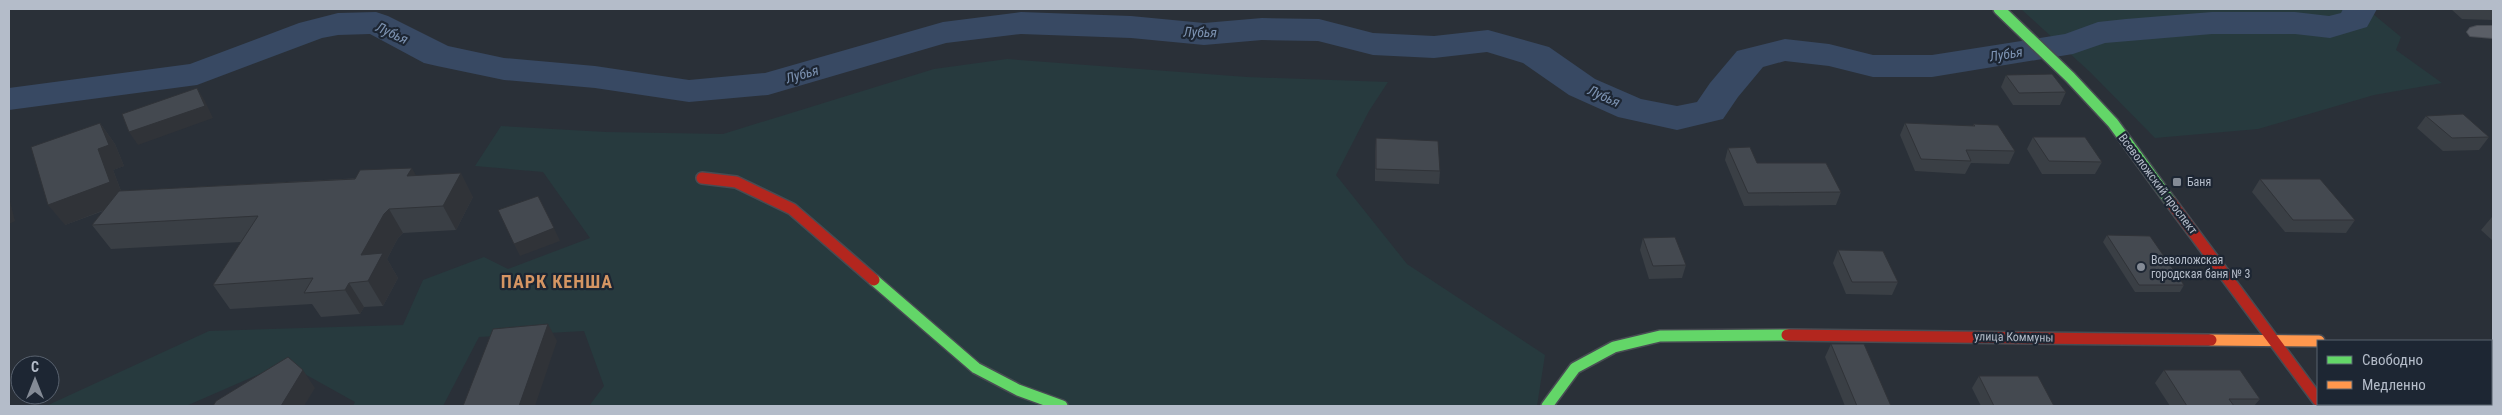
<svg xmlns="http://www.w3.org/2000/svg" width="2502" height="415" viewBox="0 0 2502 415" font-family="'Roboto Condensed',sans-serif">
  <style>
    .green { fill: #273a3e }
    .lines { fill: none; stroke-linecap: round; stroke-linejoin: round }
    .river { fill: #384963; fill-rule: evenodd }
    .street-casing { stroke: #484c53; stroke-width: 2 }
    .fast-casing { stroke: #484c53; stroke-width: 14 }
    .slow-casing { stroke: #484c53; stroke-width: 14 }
    .jam-casing { stroke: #484c53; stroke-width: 14 }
    .street { fill: #5a5e66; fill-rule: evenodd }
    .fast { stroke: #63d668; stroke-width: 11 }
    .slow { stroke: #ff974d; stroke-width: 11 }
    .jam { stroke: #b3261e; stroke-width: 11 }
    .wall { fill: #3a3f45 }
    .shaded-wall { fill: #303338 }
    .building { fill: #444950; stroke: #303338 }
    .poi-dot { fill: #848b96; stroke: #1d2633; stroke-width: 2 }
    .labels { text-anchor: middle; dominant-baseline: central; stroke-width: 4.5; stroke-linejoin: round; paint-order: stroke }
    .poi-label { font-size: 12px; fill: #b4bcc9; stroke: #1d2633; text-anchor: start }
    .street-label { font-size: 12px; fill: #b4bcc9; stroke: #1d2633 }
    .water-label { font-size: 14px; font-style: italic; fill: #7c92b1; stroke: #1d2633 }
    .district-label { font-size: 18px; font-weight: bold; letter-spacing: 1px; fill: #d59563; stroke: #1d2633 }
  </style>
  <rect width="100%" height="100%" fill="#2a3038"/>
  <!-- green -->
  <g class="green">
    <polygon points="2021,9 2367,9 2401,37 2396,50 2442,83 2374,95 2258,129 2155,138 2090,72"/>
    <polygon points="1007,59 1247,77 1388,82 1369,111 1336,175 1407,264 1545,355 1537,406 589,406 604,386 584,331 479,337 443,406 353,406 355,402 285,363 186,406 46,406 209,331 403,325 423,280 484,257 508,269 590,238 543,172 475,166 501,126 606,132 723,134 934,69"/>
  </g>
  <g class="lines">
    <!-- river -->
    <polygon class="river" points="2343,9 2377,9 2367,27 2330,38 2295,34 2212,34 2105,43 2073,54 1932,77 1873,77 1829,66 1785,61 1763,67 1738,97 1723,119 1677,130 1618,117 1569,95 1523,63 1487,52 1434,58 1373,55 1318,41 1262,40 1204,45 1131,38 1021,34 946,43 768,95 689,102 595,88 504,80 437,66 424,63 370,34 338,35 322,38 197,85 9,110 9,88 190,64 299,23 338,13 376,12 388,16 448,46 504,58 595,66 689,80 765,73 943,22 1021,12 1131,16 1204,23 1262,18 1319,19 1373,33 1434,36 1488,30 1549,47 1595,79 1641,99 1677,106 1697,102 1710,83 1737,51 1785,39 1829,44 1873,55 1932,55 2065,34 2098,22 2126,19 2212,12 2295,12 2329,16 2341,13"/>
    <defs>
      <g id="street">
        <polygon points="2477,26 2493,26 2493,38 2470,36 2467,32 2470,28"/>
        <polygon points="2490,341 2493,341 2493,361 2491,361"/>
      </g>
      <g id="fast">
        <polyline points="1999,9 2070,77 2113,123 2170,201"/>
        <polyline points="874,280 976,368 1018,390 1062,406"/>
        <polyline points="1547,406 1575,368 1614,347 1660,336 1787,335"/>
      </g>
      <polyline id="slow" points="2211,340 2319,341"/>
      <g id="jam">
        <polyline points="702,178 736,182 792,209 874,280"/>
        <polyline points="2170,201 2318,400"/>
        <polyline points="1787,335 2211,340"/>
      </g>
    </defs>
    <!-- street casing -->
    <use href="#street" class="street-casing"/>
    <!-- fast casing -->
    <use href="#fast" class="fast-casing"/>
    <!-- slow casing -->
    <use href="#slow" class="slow-casing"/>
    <!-- jam casing -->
    <use href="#jam" class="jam-casing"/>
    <!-- street -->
    <use href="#street" class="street"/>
    <!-- fast -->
    <use href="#fast" class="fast"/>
    <!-- slow -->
    <use href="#slow" class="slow"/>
    <!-- jam -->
    <use href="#jam" class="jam"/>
  </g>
  <!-- wall -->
  <g class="wall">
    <polygon points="2451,9 2493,9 2493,20 2462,19"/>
    <polygon points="2006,75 2066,92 2060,105 2013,105 2001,87"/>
    <polygon points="2426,116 2489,137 2479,150 2443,151 2417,128"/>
    <polygon points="100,123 115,144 124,166 113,170 121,191 416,175 473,197 456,230 403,233 398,238 387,259 398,278 383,306 364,307 360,314 321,317 312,304 230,309 213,285 241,242 111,249 92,225 103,211 65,225"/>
    <polygon points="1905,123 1973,126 1973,124 2015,151 2009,164 1971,163 1965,174 1915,171 1900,135"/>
    <polygon points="2033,137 2102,162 2095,174 2042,174 2027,149"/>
    <polygon points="1376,138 1440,171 1439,184 1375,181 1375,151"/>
    <polygon points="1728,148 1757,163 1841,192 1836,205 1744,206 1725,160"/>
    <polygon points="2260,179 2355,220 2346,233 2285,232 2252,192"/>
    <polygon points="2492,217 2493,217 2493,241 2481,230"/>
    <polygon points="2107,235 2184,285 2180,292 2135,292 2103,242"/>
    <polygon points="1643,238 1686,265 1682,278 1649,279 1640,250"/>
    <polygon points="1838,250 1898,282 1892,295 1846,294 1833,263"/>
    <polygon points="1831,344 1891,406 1845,406 1825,357"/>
    <polygon points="2164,370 2260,399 2254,406 2170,406 2155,383"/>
    <polygon points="1979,376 2054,406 1981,406 1972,388"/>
  </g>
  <!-- shaded-wall -->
  <g class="shaded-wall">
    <polygon points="197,88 205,101 213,118 138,145 129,132"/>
    <polygon points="100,123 115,144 124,166 113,170 125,202 65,225 48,205 98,149"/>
    <polygon points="412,168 425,192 407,176"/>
    <polygon points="461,173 473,197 456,230 443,206"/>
    <polygon points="9,198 15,221 9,224"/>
    <polygon points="389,209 403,233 398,238 387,259 398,278 383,306 368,281 361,255 384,214"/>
    <polygon points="554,228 560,241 520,256 514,244"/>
    <polygon points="349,283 364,307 360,314 345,290"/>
    <polygon points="548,324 557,341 535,406 519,406"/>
    <polygon points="303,370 315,388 304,406 281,406"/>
  </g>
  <!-- building -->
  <g class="building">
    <polygon points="2052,74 2066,92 2019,93 2006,75"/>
    <polygon points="197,88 205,106 129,132 122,114"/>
    <polygon points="2463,114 2489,137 2452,138 2426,116"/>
    <polygon points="100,123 109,145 98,149 110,182 48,205 31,147"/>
    <polygon points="1905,123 1975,126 1973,124 1998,125 2015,151 1966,150 1971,161 1921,159"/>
    <polygon points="2033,137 2085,137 2102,162 2049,161"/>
    <polygon points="1376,138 1438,141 1440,171 1376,169"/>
    <polygon points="1750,147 1757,163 1826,163 1841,192 1748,193 1728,148"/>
    <polygon points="412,168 407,176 461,173 443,206 389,209 384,214 361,255 383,253 368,281 349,283 345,290 304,293 313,278 213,285 258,216 92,225 119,191 355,179 360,170"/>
    <polygon points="2260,179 2320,179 2355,220 2293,220"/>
    <polygon points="538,196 554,228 514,244 498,210"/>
    <polygon points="2107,235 2150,236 2184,285 2139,285"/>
    <polygon points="1675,237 1686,265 1653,266 1643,238"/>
    <polygon points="1838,250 1883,251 1898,282 1852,282"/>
    <polygon points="548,324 519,406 463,406 493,329"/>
    <polygon points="1831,344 1864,344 1891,406 1857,406"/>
    <polygon points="288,357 303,370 281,406 213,406 216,401"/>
    <polygon points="2164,370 2240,370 2260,399 2229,399 2234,406 2187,406"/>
    <polygon points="1979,376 2038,376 2054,406 1994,406"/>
  </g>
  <!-- markers -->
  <g class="poi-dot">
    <rect x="2172" y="177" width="10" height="10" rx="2.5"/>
    <circle cx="2141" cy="267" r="5"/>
  </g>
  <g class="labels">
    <!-- poi labels -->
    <g class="poi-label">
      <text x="2187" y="182">Баня</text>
      <text x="2151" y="260">Всеволожская<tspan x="2151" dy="14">городская баня № 3</tspan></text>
    </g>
    <!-- street labels -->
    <g class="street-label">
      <text transform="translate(2158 184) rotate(53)">Всеволожский проспект</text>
      <text transform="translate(2014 337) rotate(1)">улица Коммуны</text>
    </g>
    <!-- water labels -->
    <g class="water-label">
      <text transform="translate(1200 32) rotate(1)">Лубья</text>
      <text transform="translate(392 33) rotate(25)">Лубья</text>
      <text transform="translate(2006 54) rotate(-9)">Лубья</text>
      <text transform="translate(802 74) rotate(-16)">Лубья</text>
      <text transform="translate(1604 96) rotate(24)">Лубья</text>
    </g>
    <!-- district labels -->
    <g class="district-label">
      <text x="557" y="281">ПАРК КЕНША</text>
    </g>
  </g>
  <!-- border -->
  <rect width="2502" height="415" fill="none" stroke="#b4bcc9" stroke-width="20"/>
  <!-- legend -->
  <rect x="2317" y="340" width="175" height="65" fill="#1d2633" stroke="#59626f"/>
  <rect x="2327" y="356" width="25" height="8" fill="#63d668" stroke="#59626f"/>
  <text x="2362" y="365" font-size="15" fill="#b4bcc9">Свободно</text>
  <rect x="2327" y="381" width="25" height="8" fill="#ff974d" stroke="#59626f"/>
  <text x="2362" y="390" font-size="15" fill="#b4bcc9">Медленно</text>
  <!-- north arrow -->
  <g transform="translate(35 380)"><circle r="24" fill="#1d2633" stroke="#59626f"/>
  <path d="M0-4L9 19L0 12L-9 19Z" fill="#848b96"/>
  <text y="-8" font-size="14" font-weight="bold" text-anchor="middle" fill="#b4bcc9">С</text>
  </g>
</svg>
